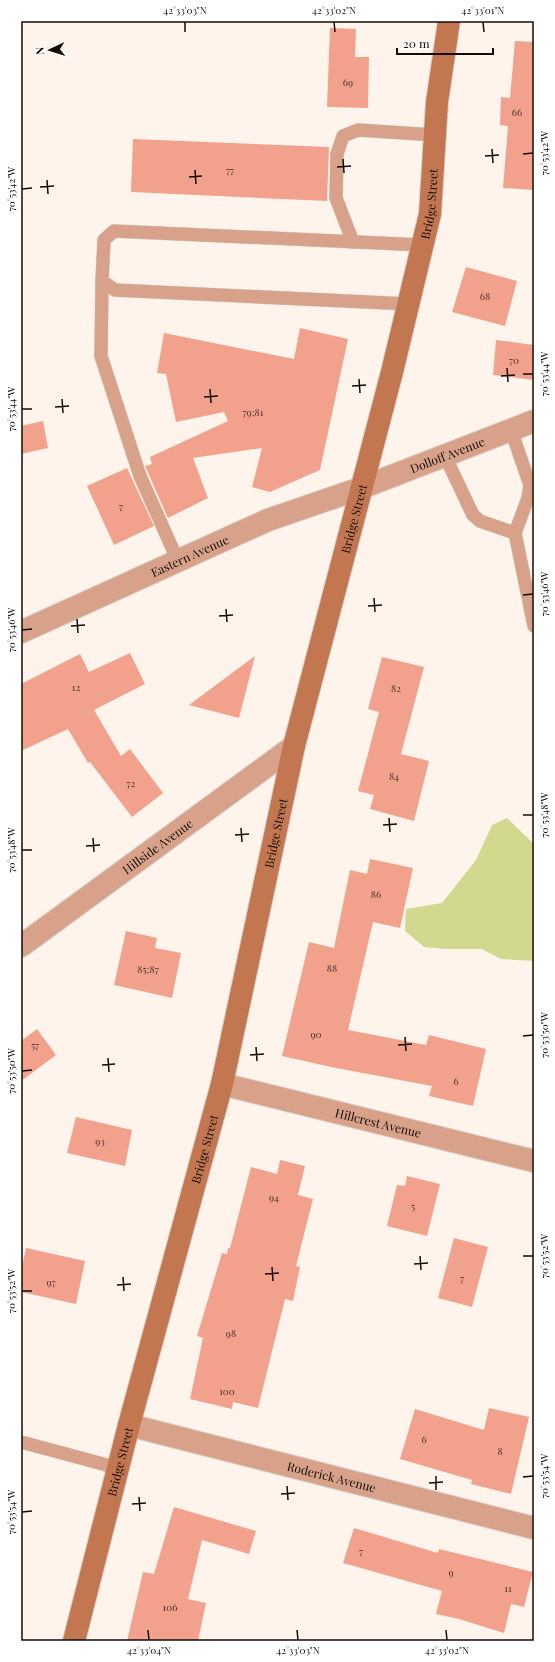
<svg xmlns="http://www.w3.org/2000/svg" width="555" height="1662" viewBox="0 0 555 1662" font-family="'Playfair Display',serif">
  <style>
    .green { fill: #d2d98e }
    .building { fill: #f2a28c }
    .lines { fill: none; stroke-linecap: round; stroke-linejoin: round }
    .lane-casing { stroke: #d9cfc7; stroke-width: 14 }
    .street-casing { stroke: #d9cfc7; stroke-width: 24 }
    .secondary-casing { stroke: #d9cfc7; stroke-width: 24 }
    .lane { stroke: #d7a289; stroke-width: 13 }
    .street { stroke: #d7a289; stroke-width: 22 }
    .secondary { stroke: #c37751; stroke-width: 22 }
    .ticks { fill: none; stroke: #140b05; stroke-width: 1.5 }
    .labels { text-anchor: middle; dominant-baseline: central; stroke-width: 3; stroke-linejoin: round; paint-order: stroke }
    .number-label { font-size: 10px; fill: #4c3127 }
    .street-label { font-size: 12px; fill: #140b05; stroke: #fff }
    .neatline { fill: none; stroke: #140b05; stroke-width: 1.5 }
    .ticks-label { font-size: 10px; text-anchor: middle; fill: #140b05 }
  </style>
  <rect width="100%" height="100%" fill="#fff4ec"/>
  <!-- green -->
  <polygon class="green" points="507,818 534,844 534,961 501,959 482,949 446,949 424,947 405,931 406,909 442,903 476,860 492,825"/>
  <!-- building -->
  <g class="building">
    <polygon points="330,28 356,29 355,57 369,57 368,108 327,107"/>
    <polygon points="515,41 534,42 534,190 503,188 508,126 500,125 501,97 510,98"/>
    <polygon points="133,139 329,147 327,201 131,192"/>
    <polygon points="466,267 517,281 505,326 452,312"/>
    <polygon points="300,328 348,339 320,470 270,492 252,487 262,448 193,458 208,498 168,518 145,466 152,464 150,457 228,421 224,412 176,422 166,374 157,373 164,333 294,359"/>
    <polygon points="496,340 534,345 534,380 493,375"/>
    <polygon points="43,421 48,448 21,454 21,426"/>
    <polygon points="127,468 154,526 114,545 87,486"/>
    <polygon points="130,653 145,684 94,710 121,756 130,749 163,793 132,817 90,762 88,763 68,729 21,751 21,684 80,654 89,672"/>
    <polygon points="255,656 239,718 189,705"/>
    <polygon points="382,657 424,667 401,754 429,761 414,821 370,809 374,795 358,791 379,712 368,709"/>
    <polygon points="370,859 413,868 400,928 373,922 348,1030 426,1045 429,1035 486,1049 473,1106 429,1096 432,1086 331,1067 282,1056 309,942 334,948 350,870 367,874"/>
    <polygon points="126,931 157,938 155,948 181,953 172,998 114,985"/>
    <polygon points="37,1029 56,1055 21,1081 21,1041"/>
    <polygon points="76,1117 132,1130 125,1166 67,1153"/>
    <polygon points="280,1160 305,1166 298,1195 313,1199 296,1266 300,1267 293,1301 285,1299 258,1408 233,1402 232,1409 190,1399 203,1338 197,1336 222,1253 227,1254 228,1248 230,1248 251,1167 277,1174"/>
    <polygon points="407,1176 440,1184 427,1236 387,1226 397,1185 405,1186"/>
    <polygon points="454,1238 488,1247 472,1307 438,1298"/>
    <polygon points="26,1248 85,1261 76,1304 21,1292 21,1272"/>
    <polygon points="489,1408 529,1417 511,1494 471,1484 472,1480 400,1459 415,1409 484,1430"/>
    <polygon points="174,1507 256,1531 249,1554 202,1540 188,1599 206,1603 198,1641 127,1641 143,1572 154,1574"/>
    <polygon points="354,1528 438,1553 439,1549 533,1572 524,1607 511,1604 504,1633 459,1619 436,1614 442,1591 343,1563"/>
  </g>
  <g class="lines">
    <defs>
      <g id="lane">
        <polyline points="353,242 336,198 337,154 343,136 358,130 435,135"/>
        <polyline points="102,281 101,356 140,476 178,561"/>
        <polyline points="409,304 115,290 102,281 104,240 114,231 423,245"/>
        <polyline points="445,456 473,515 480,521 515,533 528,498 530,485 511,430"/>
        <polyline points="515,533 534,626"/>
        <polyline points="21,1442 118,1468"/>
      </g>
      <g id="street">
        <path id="s1" d="M21,632l247,-112 93,-32 173,-67"/>
        <path id="s2" d="M21,946l273,-200"/>
        <path id="s3" d="M222,1084l312,77"/>
        <path id="s4" d="M129,1425l405,103"/>
      </g>
      <g id="secondary">
        <path id="s5" d="M74,1641l55,-216 93,-341 72,-338 98,-374 38,-158 7,-112 12,-81"/>
      </g>
    </defs>
    <!-- lane casing -->
    <use href="#lane" class="lane-casing"/>
    <!-- street casing -->
    <use href="#street" class="street-casing"/>
    <!-- secondary casing -->
    <use href="#secondary" class="secondary-casing"/>
    <!-- lane -->
    <use href="#lane" class="lane"/>
    <!-- street -->
    <use href="#street" class="street"/>
    <!-- secondary -->
    <use href="#secondary" class="secondary"/>
  </g>
  <!-- ticks -->
  <path class="ticks" d="M185,22v10M334,22l1,10M483,22l1,10M492,149l1,14M523,154l10,-1M485,156l14,-1M343,159l1,14M337,167l14,-1M195,170l1,14M189,177l13,-1M47,180l1,14M40,187l14,-1M22,189l10,-1M507,368l1,14M523,374h10M501,376l14,-1M359,379l1,14M352,386l14,-1M210,389l1,14M204,397l14,-1M62,399l1,14M55,407l14,-1M22,409h10M523,595l10,-1M374,598l1,14M368,606l14,-1M226,609l1,13M219,616l14,-1M77,619l1,14M71,626l14,-1M22,630l10,-1M523,815h10M389,818l1,14M383,825l14,-1M241,828l1,14M235,835l14,-1M93,838l1,14M86,846l14,-1M22,850h10M523,1036l10,-1M405,1037l1,14M398,1045l14,-1M256,1047l1,14M250,1055l14,-1M108,1058l1,14M102,1065l13,-1M22,1071l10,-1M420,1256l1,14M523,1256h10M414,1264l14,-1M272,1267l1,14M265,1274l14,-1M123,1277l1,14M117,1285l14,-1M22,1291h10M436,1476v14M523,1477l10,-1M429,1483l14,-1M287,1486l1,14M281,1494l14,-1M139,1497l1,14M132,1504l14,-1M22,1512l10,-1M148,1630l1,10M297,1630l1,10M446,1630l1,10"/>
  <g class="labels">
    <!-- number labels -->
    <g class="number-label">
      <text x="348" y="82">69</text>
      <text x="517" y="112">66</text>
      <text x="230" y="170">77</text>
      <text x="485" y="296">68</text>
      <text x="514" y="360">70</text>
      <text x="253" y="412">79;81</text>
      <text x="121" y="506">7</text>
      <text x="76" y="687">12</text>
      <text x="396" y="688">82</text>
      <text x="394" y="776">84</text>
      <text x="131" y="783">72</text>
      <text x="376" y="894">86</text>
      <text x="332" y="968">88</text>
      <text x="148" y="969">85;87</text>
      <text x="316" y="1034">90</text>
      <text x="35" y="1045">57</text>
      <text x="456" y="1081">6</text>
      <text x="100" y="1141">93</text>
      <text x="274" y="1197">94</text>
      <text x="413" y="1206">5</text>
      <text x="462" y="1278">7</text>
      <text x="51" y="1282">97</text>
      <text x="231" y="1333">98</text>
      <text x="227" y="1391">100</text>
      <text x="424" y="1439">6</text>
      <text x="500" y="1451">8</text>
      <text x="361" y="1551">7</text>
      <text x="451" y="1572">9</text>
      <text x="508" y="1588">11</text>
      <text x="170" y="1607">106</text>
    </g>
    <!-- street labels -->
    <g class="street-label">
      <text stroke="none"><textPath href="#s5" startOffset="1481">Bridge Street</textPath></text>
      <text stroke="none"><textPath href="#s1" startOffset="462">Dolloff Avenue</textPath></text>
      <text stroke="none"><textPath href="#s5" startOffset="1157">Bridge Street</textPath></text>
      <text stroke="none"><textPath href="#s1" startOffset="185">Eastern Avenue</textPath></text>
      <text stroke="none"><textPath href="#s5" startOffset="833">Bridge Street</textPath></text>
      <text stroke="none"><textPath href="#s2" startOffset="169">Hillside Avenue</textPath></text>
      <text stroke="none"><textPath href="#s3" startOffset="161">Hillcrest Avenue</textPath></text>
      <text stroke="none"><textPath href="#s5" startOffset="509">Bridge Street</textPath></text>
      <text stroke="none"><textPath href="#s5" startOffset="185">Bridge Street</textPath></text>
      <text stroke="none"><textPath href="#s4" startOffset="209">Roderick Avenue</textPath></text>
    </g>
  </g>
  <!-- border -->
  <rect width="555" height="1662" fill="none" stroke="#ffffff" stroke-width="44"/>
  <!-- north arrow -->
  <g transform="translate(50 50) rotate(266)" stroke="#ffffff" stroke-width="3" paint-order="stroke">
  <path d="M0-3L7 15L0 10L-7 15Z" fill="#140b05"/>
  <text y="-6" font-size="11" font-weight="bold" text-anchor="middle" fill="#140b05">N</text>
  </g>
  <!-- scale -->
  <path d="M397 48v6h96v-6" fill="none" stroke="#140b05" stroke-width="2"/>
  <text x="403" y="48" font-size="12" fill="#140b05" stroke="#ffffff" stroke-width="3" paint-order="stroke">20 m</text>
  <rect x="22" y="22" width="511" height="1618" class="neatline"/>
  <g class="ticks-label">
    <text x="185" y="14">42°33'03"N</text>
    <text x="334" y="14">42°33'02"N</text>
    <text x="483" y="14">42°33'01"N</text>
    <text transform="translate(544 153) rotate(-90)" y="4">70°53'42"W</text>
    <text transform="translate(11 189) rotate(-90)" y="4">70°53'42"W</text>
    <text transform="translate(544 374) rotate(-90)" y="4">70°53'44"W</text>
    <text transform="translate(11 409) rotate(-90)" y="4">70°53'44"W</text>
    <text transform="translate(544 594) rotate(-90)" y="4">70°53'46"W</text>
    <text transform="translate(11 630) rotate(-90)" y="4">70°53'46"W</text>
    <text transform="translate(544 815) rotate(-90)" y="4">70°53'48"W</text>
    <text transform="translate(11 850) rotate(-90)" y="4">70°53'48"W</text>
    <text transform="translate(544 1035) rotate(-90)" y="4">70°53'50"W</text>
    <text transform="translate(11 1071) rotate(-90)" y="4">70°53'50"W</text>
    <text transform="translate(544 1256) rotate(-90)" y="4">70°53'52"W</text>
    <text transform="translate(11 1291) rotate(-90)" y="4">70°53'52"W</text>
    <text transform="translate(544 1476) rotate(-90)" y="4">70°53'54"W</text>
    <text transform="translate(11 1512) rotate(-90)" y="4">70°53'54"W</text>
    <text x="149" y="1654">42°33'04"N</text>
    <text x="298" y="1654">42°33'03"N</text>
    <text x="447" y="1654">42°33'02"N</text>
  </g>
</svg>
